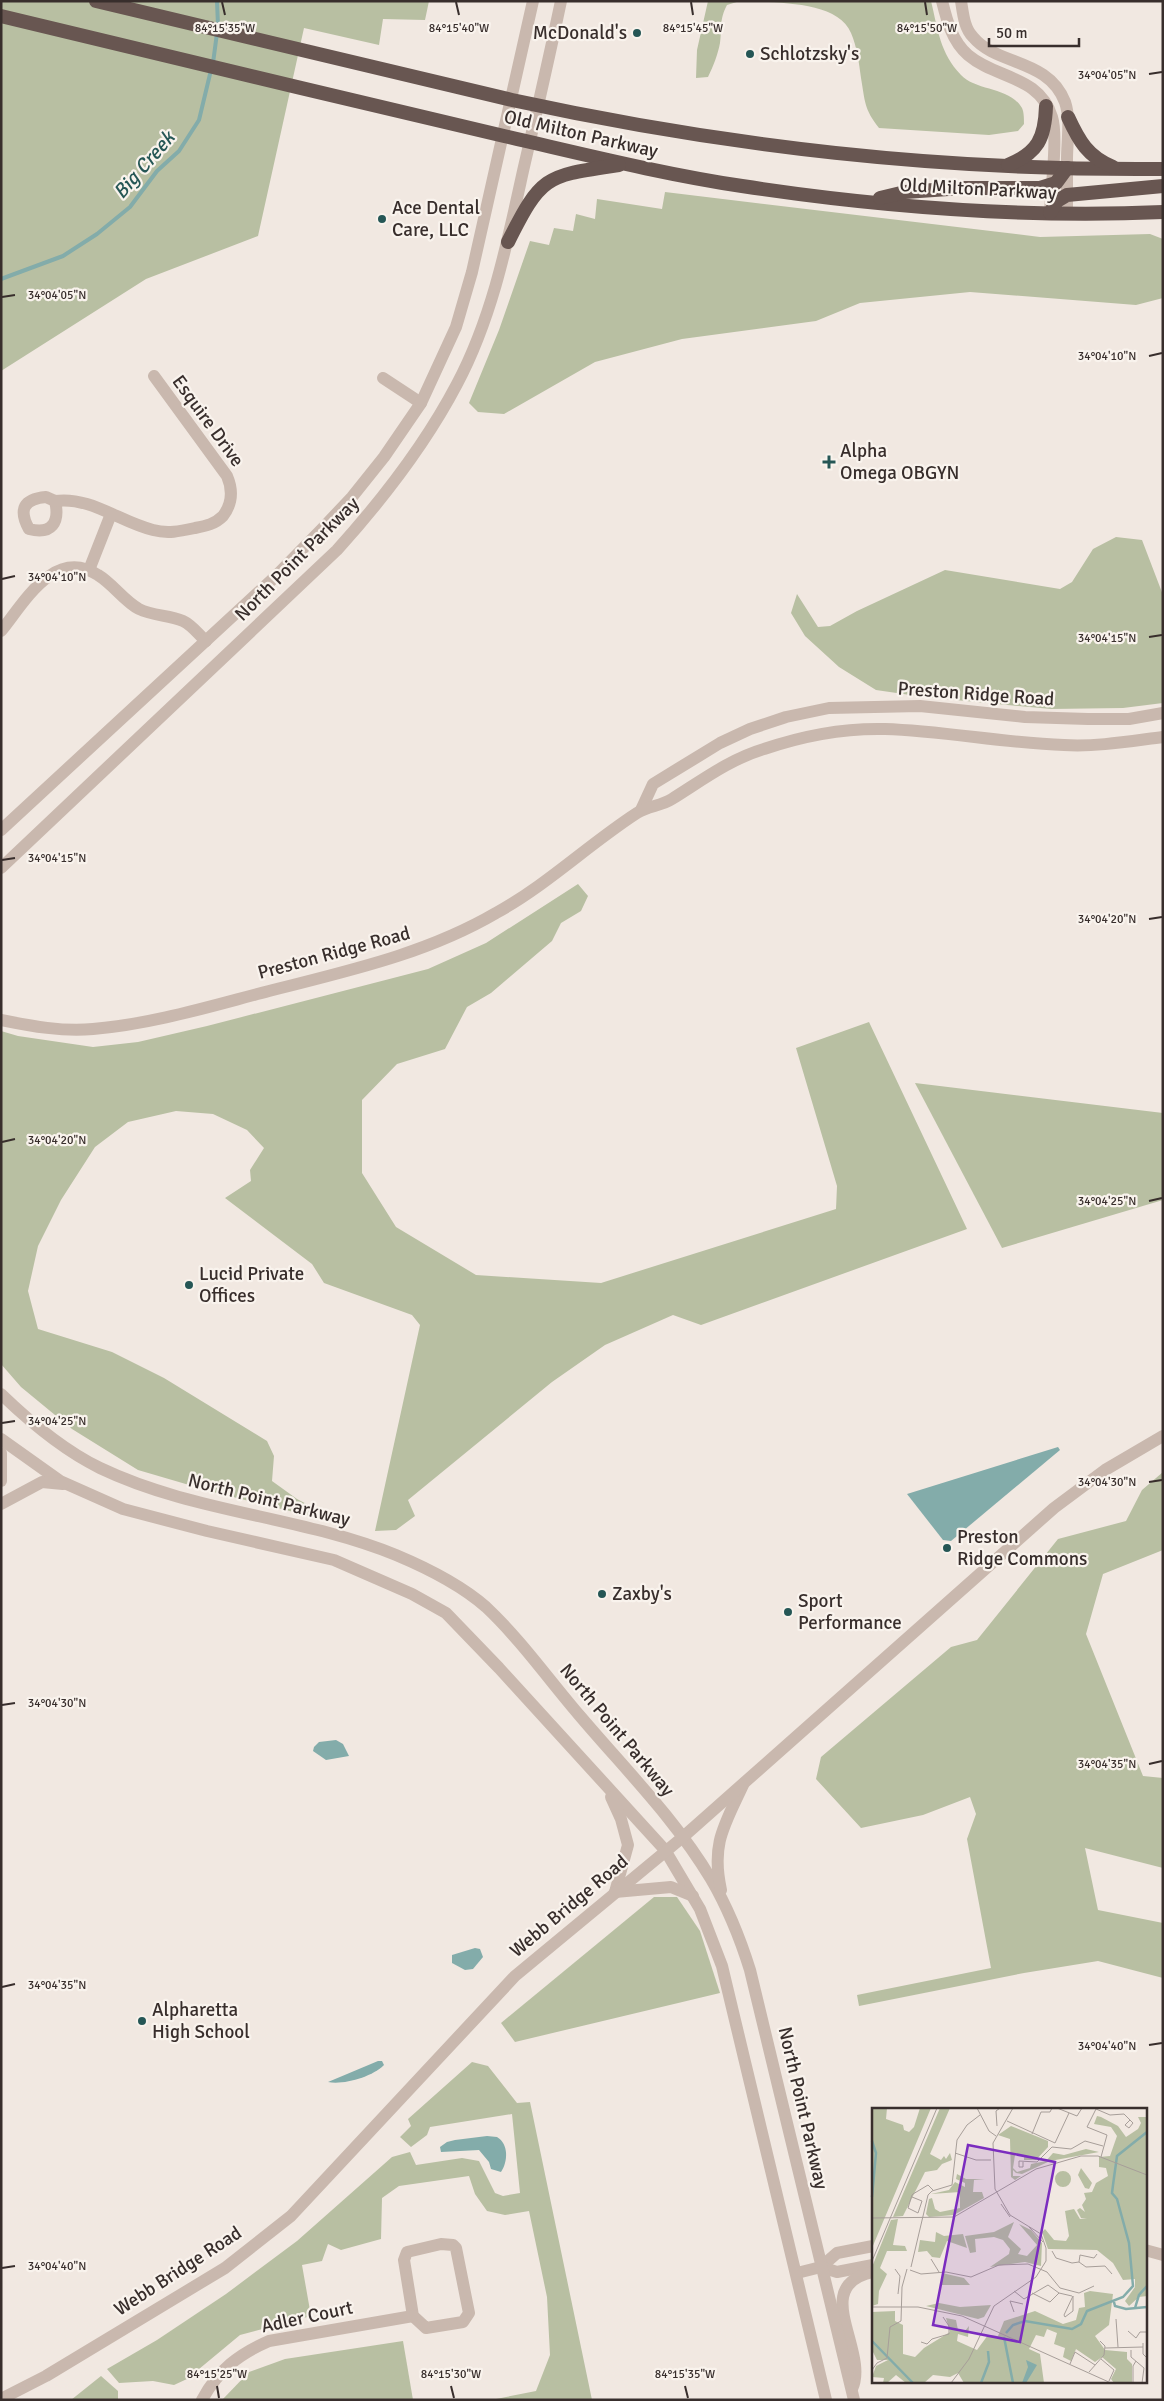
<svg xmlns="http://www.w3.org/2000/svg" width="1164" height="2401" viewBox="0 0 1164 2401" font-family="Signika,sans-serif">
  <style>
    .green { fill: #b8bfa2 }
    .water { fill: #83acaa }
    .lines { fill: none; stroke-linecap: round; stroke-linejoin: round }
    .stream { stroke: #83acaa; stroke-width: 4 }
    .minor { stroke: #c9b8ae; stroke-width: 12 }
    .tertiary { stroke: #c9b8ae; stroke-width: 12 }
    .trunk { stroke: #685651; stroke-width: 14 }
    .ticks { fill: none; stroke: #382e2c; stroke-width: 2 }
    .poi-dot { fill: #255655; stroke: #f9f3ed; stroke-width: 2 }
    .labels { text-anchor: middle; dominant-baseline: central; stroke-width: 4.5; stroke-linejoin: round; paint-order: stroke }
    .poi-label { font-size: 19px; fill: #382e2c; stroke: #f9f3ed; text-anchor: start }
    .street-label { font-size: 19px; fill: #382e2c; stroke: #f9f3ed }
    .water-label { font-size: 20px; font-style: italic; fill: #255655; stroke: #f9f3ed }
    .inset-river { fill: none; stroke: #83acaa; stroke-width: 2.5 }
    .inset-road { fill: none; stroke: #a79e99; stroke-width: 1 }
    .view { fill: #7b2cbf; fill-opacity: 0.15; stroke: #7b2cbf; stroke-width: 2.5 }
    .inset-edge { fill: none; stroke: #382e2c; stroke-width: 2.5 }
    .ticks-label { font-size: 12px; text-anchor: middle; fill: #382e2c; stroke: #f9f3ed; stroke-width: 4.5; stroke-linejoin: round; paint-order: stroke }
  </style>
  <rect width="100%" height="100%" fill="#f1e8e1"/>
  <!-- green -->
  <g class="green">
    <polygon points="1,1 429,1 425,20 383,19 379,45 304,28 258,236 146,279 1,371"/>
    <path d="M708,1h32l-13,4c-8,15 -5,23 -7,38 -2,11 -7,24 -12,34l-12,1 1,-28z"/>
    <path d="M742,1h189c7,29 9,52 30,74 15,16 49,12 61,33 2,4 2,11 2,16l-6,7 -29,4 -110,-7c-15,-19 -14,-27 -18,-50 -2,-15 -4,-31 -10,-45 -13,-33 -79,-30 -109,-32z"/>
    <polygon points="665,192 1040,237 1150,234 1163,239 1163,298 1136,305 970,292 860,303 816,321 682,339 595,362 504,414 478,412 469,403 499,330 530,241 549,245 554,228 573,231 576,214 595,219 597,199 662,209"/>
    <polygon points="1116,537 1142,540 1163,595 1163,703 1123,708 1051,709 924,697 876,690 839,667 805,636 791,613 797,594 818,627 830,626 857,611 945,570 1060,589 1072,582 1093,549"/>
    <polygon points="578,884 588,896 581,911 561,923 552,941 491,993 467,1007 445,1049 397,1064 362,1100 362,1173 396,1227 476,1275 601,1283 836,1209 837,1186 796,1048 869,1022 967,1229 701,1325 673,1315 605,1345 552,1382 408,1500 415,1516 396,1530 375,1531 420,1325 412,1315 324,1283 312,1264 225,1198 251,1181 250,1170 264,1148 247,1130 213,1114 176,1111 128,1122 95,1147 61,1200 38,1246 28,1291 38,1329 112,1352 164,1378 267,1441 274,1456 272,1481 297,1499 320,1511 310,1516 213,1492 138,1470 72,1429 21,1387 1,1364 1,1031 18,1036 93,1047 138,1042 207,1026 428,969 486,943"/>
    <polygon points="915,1083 1163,1113 1163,1200 1002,1248"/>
    <polygon points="1163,1472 1163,1550 1103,1574 1086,1634 1143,1776 1163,1778 1163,1868 1085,1848 1098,1910 1163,1923 1163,1978 1098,1961 1024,1973 859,2006 857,1995 991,1968 967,1839 976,1814 970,1797 923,1815 861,1828 816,1779 821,1757 951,1647 977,1640 1058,1539 1126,1521 1142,1490"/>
    <polygon points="654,1897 677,1897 700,1931 720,1993 515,2042 501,2023"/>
    <polygon points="472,2062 488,2066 517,2103 530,2102 592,2400 491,2400 536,2391 550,2355 547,2297 529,2211 505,2215 487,2211 475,2194 469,2176 399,2186 382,2198 381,2239 341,2250 328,2244 322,2261 302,2265 311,2316 240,2335 187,2379 174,2385 153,2381 119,2383 107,2369 157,2340 226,2294 297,2241 392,2157 410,2152 416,2165 462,2158 479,2161 495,2193 503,2196 520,2193 512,2114 430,2127 427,2135 411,2147 400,2137 411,2126 408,2119"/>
    <polygon points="403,2341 413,2400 222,2400 249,2372 285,2359"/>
    <polygon points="101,2376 118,2391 118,2400 71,2400"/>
  </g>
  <!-- water -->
  <g class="water">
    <polygon points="1058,1447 1060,1450 951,1541 943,1540 907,1494"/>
    <polygon points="336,1740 343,1744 349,1756 326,1760 313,1751 314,1747 319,1742"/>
    <polygon points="475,1948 480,1949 483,1957 473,1969 465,1970 452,1963 452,1955"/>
    <path d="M378,2061h4l2,4c-12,12 -40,20 -56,17z"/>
    <path d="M487,2136l10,1c12,7 11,25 4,35l-10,-3 -2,-7 -10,-12 -38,2 -1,-5 7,-5 8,-2z"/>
  </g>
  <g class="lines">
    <!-- stream -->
    <g class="stream">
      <polyline points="217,1 218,26"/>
      <polyline points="213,63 217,33"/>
      <polyline points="1,279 63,256 97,234 130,207 157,171 179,151 199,120 211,70"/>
    </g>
    <!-- minor -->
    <g class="minor">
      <path d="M942,1c5,20 10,40 26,54 28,24 71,20 84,62 6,19 -1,72 -2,96"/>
      <path d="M961,1c2,12 3,27 12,36 24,29 75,21 92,65 6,18 2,39 2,57 0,18 0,36 0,54"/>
      <polyline points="383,378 421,403"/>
      <path d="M46,497l9,4c5,21 -3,34 -26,28 -11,-20 -5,-30 17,-32z"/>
      <path d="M55,501c35,-5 65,21 98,29 15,4 28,1 42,-2 11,-2 20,-4 28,-12 9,-12 10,-26 4,-40l-73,-100"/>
      <polyline points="89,570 111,514"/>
      <path d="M1,631c23,-28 53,-84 97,-56 15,9 26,26 41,34 14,7 30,6 44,12 9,4 16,14 23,20"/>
      <polyline points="641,810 653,784 720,743 750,729 786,717 829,708 920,706 1025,717 1088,719 1129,719 1163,713"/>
      <path d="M1,1020c30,6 62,12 92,9 60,-5 118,-23 176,-38 78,-20 157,-37 227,-78 51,-28 93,-69 141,-100 11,-7 24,-7 35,-14 29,-18 58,-40 92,-50 38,-13 81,-21 121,-20 60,2 119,14 179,16 33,2 67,-4 99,-8"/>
      <polygon points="441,2244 453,2245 456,2248 469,2313 463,2322 426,2328 413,2316 404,2260 407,2252"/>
      <polyline points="1145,2250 1163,2255"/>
      <polyline points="821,2267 837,2253 873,2246"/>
      <polyline points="797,2273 821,2267 837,2272 873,2265"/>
      <path d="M852,2389c18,-38 -44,-103 21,-117"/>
      <path d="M202,2400c16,-30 37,-46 67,-59l144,-25"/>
    </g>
    <!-- tertiary -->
    <g class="tertiary">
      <polyline points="1,830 276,576 321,530 352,497 384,457 421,403 456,327 472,272 533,1"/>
      <path d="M1,868l336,-318c46,-51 88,-105 120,-166 35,-66 50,-140 66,-213 13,-56 26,-113 38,-170"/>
      <path d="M1,1394c30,29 62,56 99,74 94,45 201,48 296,87 31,13 65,30 90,52 35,33 63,73 94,109 45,53 96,104 131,163 17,29 29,59 39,91l104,430"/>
      <polyline points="1,1439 60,1481 123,1509 207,1531 334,1560 412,1594 446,1613 499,1668 665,1850 700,1909 722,1966 826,2400"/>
      <polyline points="1,1453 1,1481"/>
      <polyline points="1,1504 42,1482 63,1484"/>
      <polyline points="611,1797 621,1819 628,1845 615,1892"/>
      <path d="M721,1890c-10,-46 3,-64 22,-105"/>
      <polyline points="615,1892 671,1887 693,1896"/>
      <polyline points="1,2399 46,2376 225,2268 291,2216 515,1976 683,1837 1054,1508 1105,1470 1163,1436"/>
    </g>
    <!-- trunk -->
    <g class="trunk">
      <path d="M96,1l416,99c217,47 428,71 651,69"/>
      <path d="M1,16c168,40 335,81 503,120 79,18 158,38 238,50 138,21 281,32 421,26"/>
      <path d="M1068,117c11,24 20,40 45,50"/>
      <path d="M1008,165c30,-12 37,-27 38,-59"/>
      <polyline points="880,198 905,192 963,188 1040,188 1056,183 1067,168"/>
      <polyline points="1050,213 1057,201 1067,195 1163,186"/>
      <path d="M508,242c34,-68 38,-66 111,-77"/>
    </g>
  </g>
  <!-- ticks -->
  <path class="ticks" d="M222,2l3,13M456,2l3,13M691,2l2,13M925,2l2,13M1149,74l13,-2M2,297l13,-2M1149,356l13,-3M2,579l13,-3M1149,637l13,-2M2,860l13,-2M1149,919l13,-2M2,1142l13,-3M1149,1201l13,-3M2,1423l13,-2M1149,1482l13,-2M2,1705l13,-2M1149,1764l13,-3M2,1987l13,-3M1149,2045l13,-2M2,2268l13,-2M217,2386l2,12M451,2386l3,12M685,2386l3,12"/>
  <!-- markers -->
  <g class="poi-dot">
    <circle cx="637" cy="33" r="5"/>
    <circle cx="750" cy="54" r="5"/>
    <circle cx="382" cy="219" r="5"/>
    <path d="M826.5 454.5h5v5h5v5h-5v5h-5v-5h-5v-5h5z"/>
    <circle cx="189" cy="1285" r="5"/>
    <circle cx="947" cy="1548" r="5"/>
    <circle cx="602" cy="1594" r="5"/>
    <circle cx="788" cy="1612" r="5"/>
    <circle cx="142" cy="2021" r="5"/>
  </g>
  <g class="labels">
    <!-- poi labels -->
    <g class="poi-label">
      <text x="627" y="33" text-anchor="end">McDonald's</text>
      <text x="760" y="54">Schlotzsky's</text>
      <text x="392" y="208">Ace Dental<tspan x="392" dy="22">Care, LLC</tspan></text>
      <text x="840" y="451">Alpha<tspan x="840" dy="22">Omega OBGYN</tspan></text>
      <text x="199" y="1274">Lucid Private<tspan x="199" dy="22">Offices</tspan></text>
      <text x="957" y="1537">Preston<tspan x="957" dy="22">Ridge Commons</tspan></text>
      <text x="612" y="1594">Zaxby's</text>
      <text x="798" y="1601">Sport<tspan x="798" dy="22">Performance</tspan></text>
      <text x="152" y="2010">Alpharetta<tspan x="152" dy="22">High School</tspan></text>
    </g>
    <!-- street labels -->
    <g class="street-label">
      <text transform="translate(581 134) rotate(13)">Old Milton Parkway</text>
      <text transform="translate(978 189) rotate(3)">Old Milton Parkway</text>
      <text transform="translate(208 421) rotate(54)">Esquire Drive</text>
      <text transform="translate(297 559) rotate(-45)">North Point Parkway</text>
      <text transform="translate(976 694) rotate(4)">Preston Ridge Road</text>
      <text transform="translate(334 953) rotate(-15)">Preston Ridge Road</text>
      <text transform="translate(269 1500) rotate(14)">North Point Parkway</text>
      <text transform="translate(617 1730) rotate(50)">North Point Parkway</text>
      <text transform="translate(569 1906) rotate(-40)">Webb Bridge Road</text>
      <text transform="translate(803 2108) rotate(77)">North Point Parkway</text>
      <text transform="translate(178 2271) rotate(-33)">Webb Bridge Road</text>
      <text transform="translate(307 2317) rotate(-12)">Adler Court</text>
    </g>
    <!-- water labels -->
    <g class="water-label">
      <text transform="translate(144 165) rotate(-49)">Big Creek</text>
    </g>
  </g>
  <!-- overview -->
  <g transform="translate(872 2108)">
    <rect width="275" height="275" fill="#f1e8e1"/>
    <path d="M0,0h15l-1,11 17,6 1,5 5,2 5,-5 6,-19h11l-59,140zM68,0h10l-20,46 11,6 3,-4 2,3 4,-6 2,7 -10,4 -5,6 -12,2 -22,44 -10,1zM229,9l17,9 8,11 12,-8 3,-6 -3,-6h9v179l-8,1 -10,9 -4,-5 10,-14v-8l-12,1 -10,-17 -16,-13 -49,-1 -6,-17 3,-3 9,11 12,1 3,-5 -4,-25 9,-2 6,10 7,-1h-6l-4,-8 3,-2 5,4 -3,-7 4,-6 -2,-6 8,-1 4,-9 12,-7 -2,-8 -7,-1v-10l11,-1 7,-20 -6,-9 -17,-3 3,-8zM139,18l37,15v6l-12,13h-12v-5h-9l-2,13 4,4 13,-4 1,-4 15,-3 7,-8 11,2 22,-6 13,3 -49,9 -28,13 -6,-1 -3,-3v6h8l-6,4 -4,-3 -1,-38 -12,-4zM209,60l11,15 -3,6 -4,-1 -7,-13zM183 71a8 8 0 1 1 16 0a8 8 0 1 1-16 0ZM85,66l9,5h19l-11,1 -1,12h9l2,6 -30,17 -25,2 -3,-3 3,-15 3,-1 3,11 5,3 20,-4v-16l-29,2 18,-4 6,-8 10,5v-4l-9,-4zM26,111l-5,26 12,1 2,5h-20l-7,17 7,6 -8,17 -1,13 -6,2v-39l19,-47zM142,114l-6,15 13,12 -3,5 9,2 10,-11 -18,-21 12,6 11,13 -1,23 -16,-4 -35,5 19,-13 1,-5 -7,-9 -9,-3 -19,2 1,13 -6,1 -5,-17 29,-4zM64,124l8,4 19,-2 4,14 -20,-7 -7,17 -8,-1 -5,-6 -9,1 2,-12 15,2zM70,165l22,5 6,7h-28zM218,183l23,3 -4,31 -14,11 10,14 22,2v7l5,5v19h-18l-3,-4 5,-10 -14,-12 -7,5 -19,-13 -5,12 -8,-4 2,-9 -11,-4 3,-11 -10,-4 -3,8 -8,-2 -7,14 11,5 4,29h-80l-6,-10 -8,4 -17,-2 -9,8h-18l-10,-8 -9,8h-4l1,-5 -12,-1 4,-11 12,-6h-11l-5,-10v-38l23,-1v10l8,4v29l12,3 9,-9 26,-16 -4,-14 10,2 2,10 7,1 4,-5 -1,11 -10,-3 -1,7 20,9 11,-15 10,1 6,-15 31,-10 28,13 13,-4 3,-12 6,-1 -1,-14zM67,195l21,4 31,-2 -7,12 -6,2 -52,-13z" fill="#b8bfa2"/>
    <path d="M154,252l11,5 -11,18h-4l6,-16z" fill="#83acaa"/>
    <path class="inset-river" d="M0,33l4,12 -4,44M242,194l1,4 11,3 21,-2M263,200l4,-13 8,-9M134,225l7,-8 12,-4 47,8 9,-5 6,-13 36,-14 10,-11 -4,-43 -12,-44 -5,-6 1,-8 4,-29 30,-24M132,229l9,46M0,233l41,42M109,275l8,-21 -1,-11"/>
    <path class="inset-road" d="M105,0l12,23 7,5M185,0l20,8 5,-8M135,13l48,22 14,-30M125,18l-1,-15 4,-3M160,26l9,-22h9l2,-4M83,45l21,7h15M229,49l6,-22 -20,-8 9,-18 14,6 14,-1 9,9 -4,5 -4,-3 5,-5M151,54v5h-4v-6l18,1 15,-15 19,2 14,-8 18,5M40,89l10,4 -4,12 -10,-5 4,-13 1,-1 15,-9 5,5M129,96l9,13M0,110l82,-1 82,-48 45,-13h17l49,19M157,119l14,15M180,143l4,7 16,5 7,-1M59,151l8,13M0,153l65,-153M207,154l7,5 19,-1 7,8M207,154l1,-7 14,3 3,-4M39,159l17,-72 4,-4 20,-6 5,-45 10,-15 13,-10M23,161l5,7 -2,18M38,162l11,4 25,-2 25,5 28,-12 29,-1 19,8 13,16 19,5 15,-7M142,183l10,8 24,-14 11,8 13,3M160,185l18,9 9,-9M201,188v15l-8,6 -1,-2zM0,199h46l44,9 149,67M142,204l-4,-11 13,3M244,211l2,28M256,223l8,7 4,-6h7M49,234l6,2 5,-5 17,-5v-8l-6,-9M271,235v11l4,4M233,240l38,-1M259,242v7l13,11 -2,15M229,251l13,11 -5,11M198,256l5,-12 20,13M0,262l5,-7 10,-5 3,-31 11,-6 1,-34 5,-18M217,264l15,-17 1,-9 -5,-5M79,275l18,-24 25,-53 42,-29 10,-16v-13l-5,-14 -31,-19 -15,-26 -2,-46 20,-35M261,275v-17l3,-5"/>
    <path class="view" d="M96,37l87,17 -35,180 -87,-17z"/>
    <rect width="275" height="275" class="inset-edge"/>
  </g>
  <g class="ticks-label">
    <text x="225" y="32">84°15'35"W</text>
    <text x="459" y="32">84°15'40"W</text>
    <text x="693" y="32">84°15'45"W</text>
    <text x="927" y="32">84°15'50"W</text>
    <text x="1107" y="79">34°04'05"N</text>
    <text x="57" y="299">34°04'05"N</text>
    <text x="1107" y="360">34°04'10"N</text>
    <text x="57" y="581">34°04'10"N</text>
    <text x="1107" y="642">34°04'15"N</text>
    <text x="57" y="862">34°04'15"N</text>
    <text x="1107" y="923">34°04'20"N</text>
    <text x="57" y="1144">34°04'20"N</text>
    <text x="1107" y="1205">34°04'25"N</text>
    <text x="57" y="1425">34°04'25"N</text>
    <text x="1107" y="1486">34°04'30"N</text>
    <text x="57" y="1707">34°04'30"N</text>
    <text x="1107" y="1768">34°04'35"N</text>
    <text x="57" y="1989">34°04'35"N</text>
    <text x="1107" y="2050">34°04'40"N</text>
    <text x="57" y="2270">34°04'40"N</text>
    <text x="217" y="2378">84°15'25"W</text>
    <text x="451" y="2378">84°15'30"W</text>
    <text x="685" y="2378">84°15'35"W</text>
  </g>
  <!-- border -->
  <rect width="1164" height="2401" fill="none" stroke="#382e2c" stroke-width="5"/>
  <!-- scale -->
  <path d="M989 38v8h90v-8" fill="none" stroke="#382e2c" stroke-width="2.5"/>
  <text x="996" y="38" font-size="15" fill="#382e2c" stroke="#f9f3ed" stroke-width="4" paint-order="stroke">50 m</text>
</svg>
